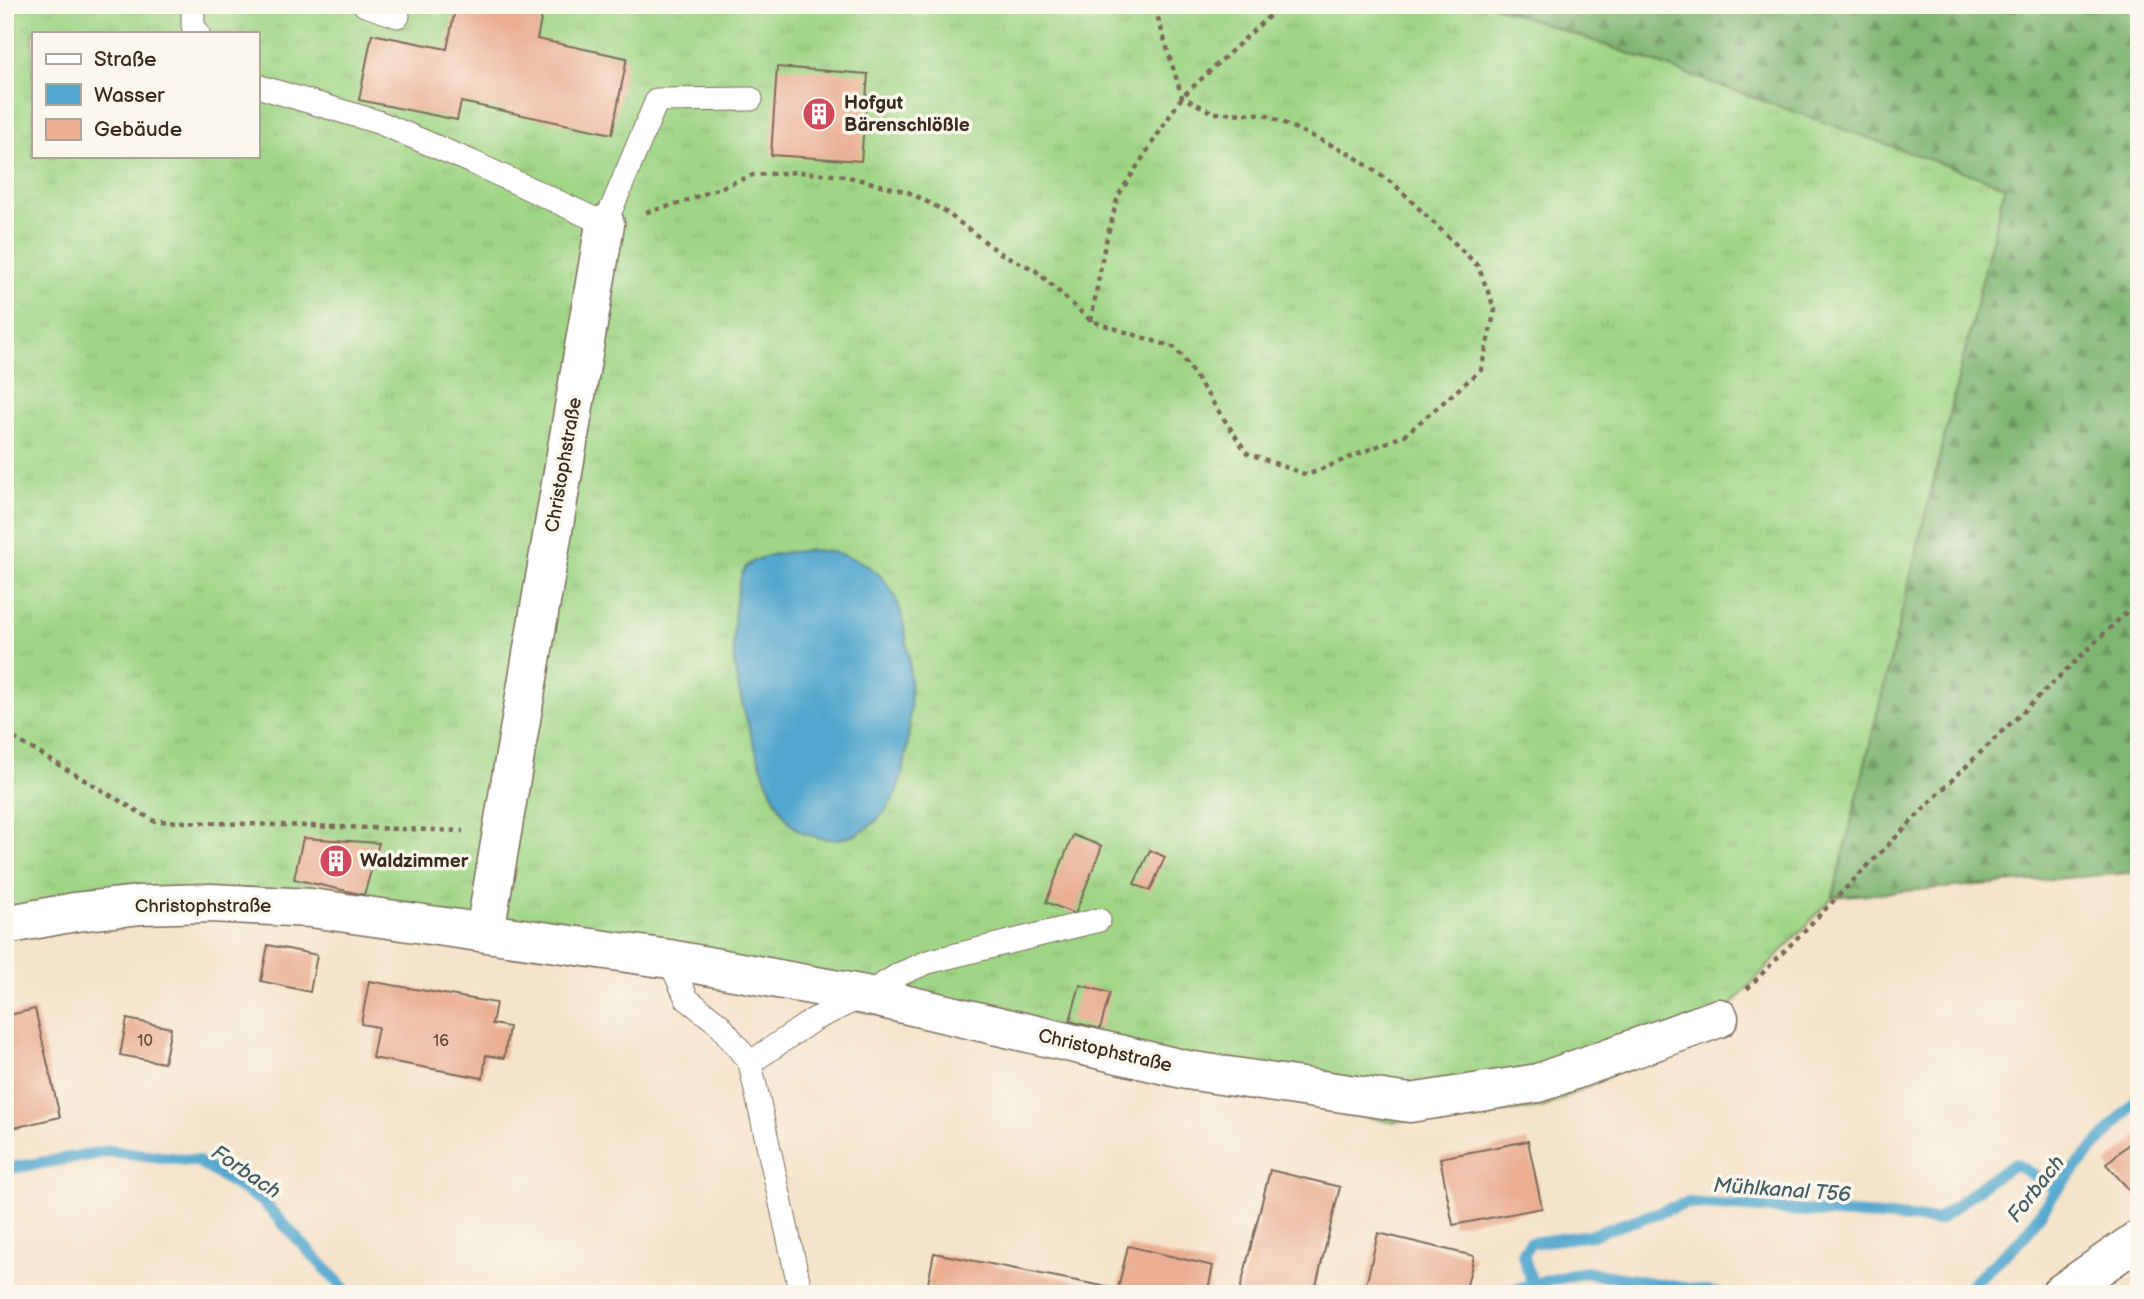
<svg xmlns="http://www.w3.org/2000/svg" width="2144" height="1299" viewBox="0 0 2144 1299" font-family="'Balsamiq Sans',sans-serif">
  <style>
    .grass { fill: url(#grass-tufts); stroke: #6d8052; stroke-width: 2; fill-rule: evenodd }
    .forest { fill: url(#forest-firs); stroke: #5d7048; stroke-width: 2 }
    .water { fill: #52a7ce; stroke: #466876; stroke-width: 2 }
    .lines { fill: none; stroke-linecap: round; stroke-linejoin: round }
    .stream { stroke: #52a7ce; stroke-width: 12 }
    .building { fill: #eaae93 }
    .service-casing { stroke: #7c6b5a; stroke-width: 25 }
    .minor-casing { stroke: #7c6b5a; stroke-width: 41 }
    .path { stroke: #7c6b5a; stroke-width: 4.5; stroke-dasharray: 5 5; stroke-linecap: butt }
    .service { stroke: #fff; stroke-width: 23 }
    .minor { stroke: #fff; stroke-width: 38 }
    .labels { text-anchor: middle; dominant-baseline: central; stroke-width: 7; stroke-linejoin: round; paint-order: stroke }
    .number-label { font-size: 16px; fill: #674b3b }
    .poi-label { font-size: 19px; font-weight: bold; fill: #3b2a1e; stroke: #fbf7ec; text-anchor: start }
    .street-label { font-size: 19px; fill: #3b2a1e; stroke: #fbf7ec }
    .water-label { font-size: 21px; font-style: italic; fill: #445c64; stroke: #fbf7ec }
  </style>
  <defs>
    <pattern id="grass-tufts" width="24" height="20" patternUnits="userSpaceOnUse" patternTransform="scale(1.75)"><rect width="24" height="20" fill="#9fd585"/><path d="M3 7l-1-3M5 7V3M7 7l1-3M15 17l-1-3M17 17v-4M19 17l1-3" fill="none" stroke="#8ab772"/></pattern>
    <pattern id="forest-firs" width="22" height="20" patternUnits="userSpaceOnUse" patternTransform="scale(1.75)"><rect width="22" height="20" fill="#7fb672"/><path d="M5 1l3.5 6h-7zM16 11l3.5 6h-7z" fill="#69945d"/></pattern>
  </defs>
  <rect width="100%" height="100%" fill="#fbf7ec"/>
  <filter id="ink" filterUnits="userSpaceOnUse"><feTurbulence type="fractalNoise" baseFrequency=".0143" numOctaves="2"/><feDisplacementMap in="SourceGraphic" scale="14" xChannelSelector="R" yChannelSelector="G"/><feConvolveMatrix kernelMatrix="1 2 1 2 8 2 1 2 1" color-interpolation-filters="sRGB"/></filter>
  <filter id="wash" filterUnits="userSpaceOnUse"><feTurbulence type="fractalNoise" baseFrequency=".00686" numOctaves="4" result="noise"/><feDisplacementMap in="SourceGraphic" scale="28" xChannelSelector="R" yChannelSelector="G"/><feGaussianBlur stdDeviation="1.57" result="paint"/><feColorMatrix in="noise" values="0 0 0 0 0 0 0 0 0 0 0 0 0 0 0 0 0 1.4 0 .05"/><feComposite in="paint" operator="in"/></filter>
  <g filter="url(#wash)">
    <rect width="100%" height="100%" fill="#f5e3ca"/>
    <!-- grass -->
    <path class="grass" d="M5,5h1487l513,181 -172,711 -124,132 -167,79 -152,14 -839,-176 -303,-33 -243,15zM33,33h224v123h-224z"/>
    <!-- forest -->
    <polygon class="forest" points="1492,5 2139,5 2139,872 1833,897 2005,186"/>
    <!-- water -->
    <path class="water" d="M807,550c31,0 66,11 83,38 27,41 25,158 7,202 -9,24 -32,46 -58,49 -12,1 -30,-2 -41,-9 -29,-20 -58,-126 -63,-161 -3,-21 -2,-88 12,-103 13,-13 43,-13 60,-16z"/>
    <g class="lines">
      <!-- stream -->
      <g class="stream">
        <polyline points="5,1169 110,1151 197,1161 262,1201 349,1294"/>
        <polyline points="1532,1284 1523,1254 1530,1243 1591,1235 1687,1203 1938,1220 1989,1180 2015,1164 2057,1189"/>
        <polyline points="1497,1294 1584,1272 1719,1294"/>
        <polyline points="1954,1294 1965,1290 2023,1238 2057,1189 2139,1097"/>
      </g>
    </g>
    <g id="blocks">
      <!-- building -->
      <g class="building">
        <polygon points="456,5 544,5 537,39 627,58 612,134 461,102 457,120 359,100 372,34 447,49"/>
        <polygon points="777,67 868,74 861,161 771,155"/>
        <polygon points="1073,835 1102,846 1075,914 1046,902"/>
        <polygon points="303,838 379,843 364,895 294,879"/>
        <polygon points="1150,850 1165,857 1150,891 1134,884"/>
        <polygon points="268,945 317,955 310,992 261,981"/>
        <polygon points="369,981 496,1003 492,1024 509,1027 504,1058 486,1055 483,1078 372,1058 378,1027 361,1024"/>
        <polygon points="1080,985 1110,993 1100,1029 1070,1021"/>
        <polygon points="35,1009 60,1117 5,1130 5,1016"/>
        <polygon points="127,1019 171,1028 164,1063 120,1055"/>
        <polygon points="2139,1135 2139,1201 2106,1164"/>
        <polygon points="1528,1141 1542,1208 1453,1225 1440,1158"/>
        <polygon points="1270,1170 1340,1187 1314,1294 1239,1294"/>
        <polygon points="1378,1233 1474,1256 1465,1294 1364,1294"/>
        <polygon points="1128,1246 1213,1266 1207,1294 926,1294 934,1253 1118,1289"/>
      </g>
    </g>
  </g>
  <g filter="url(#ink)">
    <use href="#blocks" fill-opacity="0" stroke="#7c6b5a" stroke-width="2"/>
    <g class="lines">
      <defs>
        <g id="service">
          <polyline points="193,5 193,26 198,33"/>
          <polyline points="365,5 398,16"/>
          <polyline points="257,86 378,122 472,162 605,224 657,100 751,99"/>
          <polyline points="669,959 687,999 719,1024 750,1063 801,1294"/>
          <polyline points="750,1063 813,1020 865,995 900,974 928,962 1099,920"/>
        </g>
        <g id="minor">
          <polyline points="5,925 75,912 140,905 211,903 311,908 669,959 865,995 1187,1070 1410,1103 1538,1083 1719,1018"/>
          <polyline points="485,932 605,224"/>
          <polyline points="2060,1294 2139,1239"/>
        </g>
      </defs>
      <!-- service casing -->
      <use href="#service" class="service-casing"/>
      <!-- minor casing -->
      <use href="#minor" class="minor-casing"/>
      <!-- path -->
      <g class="path">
        <polyline points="646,212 678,204 753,175 799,172 845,176 908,192 943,210 1000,253 1035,270 1091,321 1176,348 1247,453 1307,475 1405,435 1481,370 1495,310 1478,266 1396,186 1349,153 1264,114 1214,113 1182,97 1154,5"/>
        <polyline points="1091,321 1104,249 1118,196 1182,97 1281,5"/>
        <polyline points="5,733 154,821 463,831"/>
        <polyline points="1747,989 1951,781 2139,600"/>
      </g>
      <!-- service -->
      <use href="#service" class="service"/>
      <!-- minor -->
      <use href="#minor" class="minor"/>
    </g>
  </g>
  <!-- icons -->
  <defs>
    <symbol id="building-disc" viewBox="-11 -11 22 22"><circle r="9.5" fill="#d1495b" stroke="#fbf7ec"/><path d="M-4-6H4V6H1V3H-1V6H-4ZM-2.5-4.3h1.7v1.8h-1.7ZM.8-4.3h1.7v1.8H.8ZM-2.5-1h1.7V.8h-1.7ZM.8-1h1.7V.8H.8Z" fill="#fff"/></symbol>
  </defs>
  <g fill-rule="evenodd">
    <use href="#building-disc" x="800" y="95" width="38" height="38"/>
    <use href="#building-disc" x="317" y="842" width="38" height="38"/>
  </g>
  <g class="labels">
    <!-- number labels -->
    <g class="number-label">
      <text x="145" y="1041">10</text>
      <text x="441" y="1041">16</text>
    </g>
    <!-- poi labels -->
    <g class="poi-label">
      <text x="844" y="103">Hofgut<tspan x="844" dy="22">Bärenschlößle</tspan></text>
      <text x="360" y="861">Waldzimmer</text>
    </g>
    <!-- street labels -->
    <g class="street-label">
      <text transform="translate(564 465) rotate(-80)">Christophstraße</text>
      <text x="203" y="906">Christophstraße</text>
      <text transform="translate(1105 1051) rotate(13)">Christophstraße</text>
    </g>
    <!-- water labels -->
    <g class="water-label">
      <text transform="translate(246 1172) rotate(34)">Forbach</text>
      <text transform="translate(2036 1189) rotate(-52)">Forbach</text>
      <text transform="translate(1782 1190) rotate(4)">Mühlkanal T56</text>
    </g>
  </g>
  <!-- margin -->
  <rect width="2144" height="1299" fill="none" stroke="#fbf7ec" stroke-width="28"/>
  <!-- legend -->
  <rect x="32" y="32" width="228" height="126" fill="#fbf7ec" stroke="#aea59a" stroke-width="2"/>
  <rect x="46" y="54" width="35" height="10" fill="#ffffff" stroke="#aea59a" stroke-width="2"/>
  <text x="94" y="66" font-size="21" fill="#3b2a1e">Straße</text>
  <rect x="46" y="84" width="35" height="21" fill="#52a7ce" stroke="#aea59a" stroke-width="2"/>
  <text x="94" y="102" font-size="21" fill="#3b2a1e">Wasser</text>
  <rect x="46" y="119" width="35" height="21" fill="#eaae93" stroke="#aea59a" stroke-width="2"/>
  <text x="94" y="136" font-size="21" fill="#3b2a1e">Gebäude</text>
</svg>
